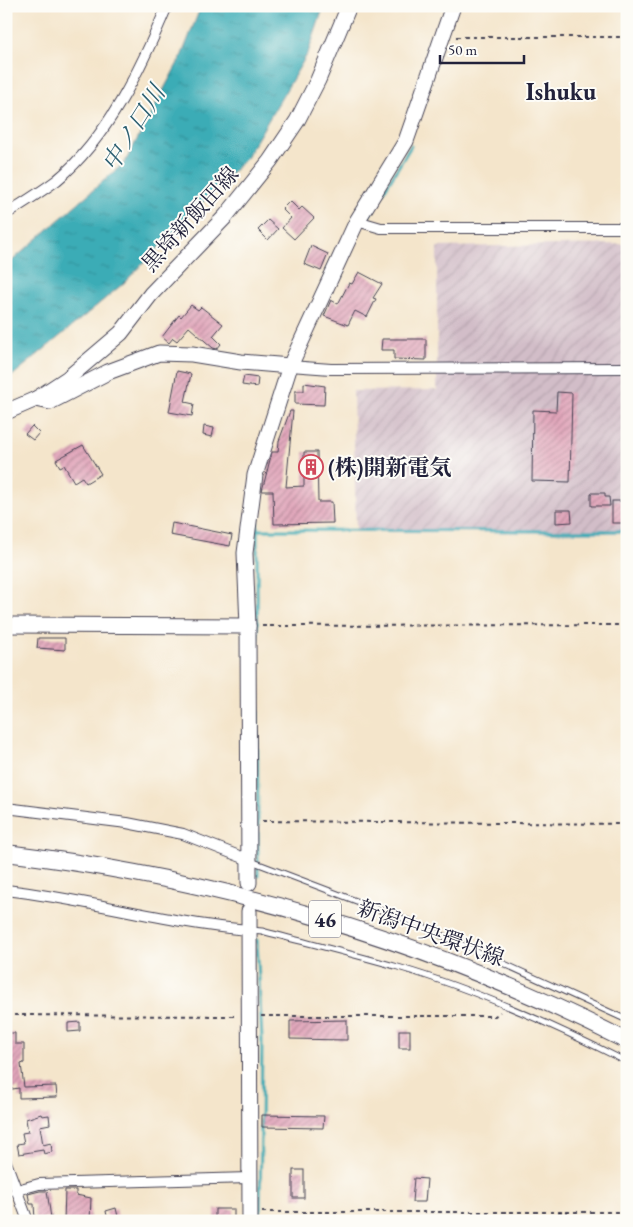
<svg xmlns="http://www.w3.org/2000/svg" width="633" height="1227" viewBox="0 0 633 1227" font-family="'EB Garamond','Noto Serif JP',serif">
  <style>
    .industrial { fill: url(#industrial-furrows) }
    .water { fill: url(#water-ripples); stroke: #2e6778 }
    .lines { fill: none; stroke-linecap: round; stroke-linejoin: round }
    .stream { stroke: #3bacb6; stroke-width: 3 }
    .building { fill: url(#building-hatch) }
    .lane-casing { stroke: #423f51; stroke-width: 7 }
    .street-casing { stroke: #423f51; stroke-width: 12 }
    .secondary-casing { stroke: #423f51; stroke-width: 17 }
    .primary-casing { stroke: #423f51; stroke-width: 18 }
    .path { stroke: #423f51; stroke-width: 2; stroke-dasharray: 4 4; stroke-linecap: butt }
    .lane { stroke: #fff; stroke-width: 5 }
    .street { stroke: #fff; stroke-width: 10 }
    .secondary { stroke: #fff; stroke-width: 15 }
    .primary { stroke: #fff; stroke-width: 16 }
    .labels { text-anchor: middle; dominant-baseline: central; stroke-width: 4; stroke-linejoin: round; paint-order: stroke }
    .shield { fill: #fdfcf7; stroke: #646373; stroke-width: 1 }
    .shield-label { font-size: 21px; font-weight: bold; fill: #22223b }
    .street-label { font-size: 22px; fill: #22223b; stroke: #fdfcf7 }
    .poi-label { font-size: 22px; font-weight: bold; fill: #22223b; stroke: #fdfcf7; text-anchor: start }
    .neighbourhood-label { font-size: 24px; font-weight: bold; fill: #22223b; stroke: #fdfcf7 }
    .water-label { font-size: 24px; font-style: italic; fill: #2d6072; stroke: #fdfcf7 }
  </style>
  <defs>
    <pattern id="industrial-furrows" width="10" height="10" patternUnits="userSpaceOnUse" patternTransform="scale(1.25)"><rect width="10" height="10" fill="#d2bdc8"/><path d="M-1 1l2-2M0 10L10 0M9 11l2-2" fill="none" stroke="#b4a2ad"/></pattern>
    <pattern id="water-ripples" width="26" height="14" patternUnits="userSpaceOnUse" patternTransform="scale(1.25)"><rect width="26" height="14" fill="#3bacb6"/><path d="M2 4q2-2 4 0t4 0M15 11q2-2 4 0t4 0" fill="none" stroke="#318c95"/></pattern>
    <pattern id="building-hatch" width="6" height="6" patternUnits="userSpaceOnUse" patternTransform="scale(1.25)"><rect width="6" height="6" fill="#e1a5ba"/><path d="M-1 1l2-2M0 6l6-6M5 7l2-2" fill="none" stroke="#b68698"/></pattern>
  </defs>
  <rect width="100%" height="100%" fill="#fdfcf7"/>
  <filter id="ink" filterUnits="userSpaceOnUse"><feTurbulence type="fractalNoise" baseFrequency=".02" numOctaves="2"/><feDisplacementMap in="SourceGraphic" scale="10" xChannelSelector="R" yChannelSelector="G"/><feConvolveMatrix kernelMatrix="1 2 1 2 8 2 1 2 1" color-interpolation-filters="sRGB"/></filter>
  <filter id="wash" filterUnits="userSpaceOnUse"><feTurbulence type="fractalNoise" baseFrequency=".0096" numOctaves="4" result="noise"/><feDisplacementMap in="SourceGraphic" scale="20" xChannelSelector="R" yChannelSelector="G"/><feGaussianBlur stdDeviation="1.12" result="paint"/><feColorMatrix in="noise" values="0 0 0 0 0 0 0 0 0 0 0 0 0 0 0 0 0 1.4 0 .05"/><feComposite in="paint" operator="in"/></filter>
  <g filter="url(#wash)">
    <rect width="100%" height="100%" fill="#f4e5cb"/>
    <!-- industrial -->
    <polygon class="industrial" points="627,244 627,533 356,532 353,391 437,390 437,247"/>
    <!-- water -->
    <polygon class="water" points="201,6 324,6 308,53 246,158 124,283 6,381 6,266 125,162 181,57"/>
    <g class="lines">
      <!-- stream -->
      <g class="stream">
        <polyline points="365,222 411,146"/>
        <polyline points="257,519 258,876"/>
        <polyline points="256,530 627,531"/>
        <polyline points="257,940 262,1039 260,1221"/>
      </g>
    </g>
    <g id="blocks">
      <!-- building -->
      <g class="building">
        <polygon points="290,201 299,210 302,207 314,218 294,239 282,228 291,218 282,209"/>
        <polygon points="268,220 278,229 268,240 258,230"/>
        <polygon points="311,246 328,254 321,271 304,264"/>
        <polygon points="359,272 382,284 373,298 376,299 367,317 355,311 348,325 324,316 331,300 338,304 349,283 352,284"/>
        <polygon points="191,305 198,310 201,307 223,324 213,336 221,344 217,349 213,348 189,327 177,341 173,338 169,343 162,337 179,315 181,317"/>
        <polygon points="382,339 426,339 426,360 394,359 394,350 381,350"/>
        <polygon points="177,371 191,374 185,402 194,404 192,416 169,412"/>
        <polygon points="244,376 258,378 257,387 242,385"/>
        <polygon points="304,383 325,386 324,405 295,404 295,391 304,391"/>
        <polygon points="557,392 572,393 570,482 532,481 533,410 556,411"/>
        <polygon points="290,411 293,411 286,487 304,486 304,452 317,452 318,502 332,502 333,523 274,524 273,491 262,491 263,487 272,452 278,452 279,441"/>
        <polygon points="32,426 39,433 33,440 25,434"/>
        <polygon points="204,426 214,428 212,437 203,435"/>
        <polygon points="83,445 101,474 86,483 82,477 74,482 64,465 60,467 56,460"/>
        <polygon points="591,493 605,493 605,497 609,497 610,506 591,506"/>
        <rect x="612" y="501" width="15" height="22"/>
        <polygon points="556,510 571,510 572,522 556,523"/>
        <polygon points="172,523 232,535 230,546 170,535"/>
        <polygon points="38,638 65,638 65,650 37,648"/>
        <polygon points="347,1020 347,1040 290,1039 290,1021"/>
        <polygon points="80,1022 80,1031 68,1032 68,1023"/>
        <rect x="399" y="1030" width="11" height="18"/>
        <polygon points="6,1033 15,1033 15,1044 24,1044 24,1063 21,1064 24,1087 56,1086 57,1097 19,1098 19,1088 6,1090"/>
        <polygon points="41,1114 42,1116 49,1115 50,1124 40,1126 43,1145 51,1143 52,1152 44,1154 43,1150 19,1154 17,1144 24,1143 22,1133 28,1132 26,1119"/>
        <polygon points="262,1115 324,1116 323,1128 262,1127"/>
        <rect x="293" y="1170" width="11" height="28"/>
        <polygon points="414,1178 427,1179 425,1202 412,1202"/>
        <polygon points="65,1190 76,1190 76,1195 91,1198 90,1221 64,1221"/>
        <polygon points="40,1191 47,1191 51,1218 35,1220 34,1204 30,1204 28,1194"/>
        <polygon points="116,1208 119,1221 108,1221 106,1211"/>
        <rect x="215" y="1209" width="19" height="12"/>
      </g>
    </g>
  </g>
  <g filter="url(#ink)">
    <use href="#blocks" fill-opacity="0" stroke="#423f51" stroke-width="1"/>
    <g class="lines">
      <defs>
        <g id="lane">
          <polyline points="251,861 417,924 627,1020"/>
          <path d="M251,930l11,1c45,12 91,23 136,36 79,23 156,58 229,95"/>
          <polyline points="6,1195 16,1190"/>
        </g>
        <g id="street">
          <path d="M6,214c17,-11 35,-22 51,-34 51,-42 85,-114 110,-174"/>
          <polyline points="357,221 381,228 627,228"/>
          <polyline points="290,366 331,369 627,368"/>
          <polyline points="6,808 127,823 183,834 249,860"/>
          <path d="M6,890c81,9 160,33 242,40"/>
          <polyline points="6,1162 28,1221"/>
          <polyline points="17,1190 39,1184 249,1178"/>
        </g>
        <g id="secondary">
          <polyline points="36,399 50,402 108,372 159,353 192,354 241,362 290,366"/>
          <polyline points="6,412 36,399 68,378 121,333 151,294 225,217 270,161 297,121 318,80 349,6"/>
          <polyline points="6,625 248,626"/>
          <polyline points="249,883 248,626 245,553 255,475 290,366 357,221 406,141 453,6"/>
          <polyline points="249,911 250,1221"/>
        </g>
        <path id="primary" d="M6,853c217,26 426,89 621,188"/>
      </defs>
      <!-- lane casing -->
      <use href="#lane" class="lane-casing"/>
      <!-- street casing -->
      <use href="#street" class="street-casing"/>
      <!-- secondary casing -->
      <use href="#secondary" class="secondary-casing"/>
      <!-- primary casing -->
      <use href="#primary" class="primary-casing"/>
      <!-- path -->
      <g class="path">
        <polyline points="456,37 627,37"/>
        <polyline points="262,626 627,625"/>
        <polyline points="262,821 627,824"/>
        <polyline points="6,1015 236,1016"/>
        <polyline points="261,1016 495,1016 500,1012"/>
        <polyline points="262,1212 627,1212"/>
      </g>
      <!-- lane -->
      <use href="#lane" class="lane"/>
      <!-- street -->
      <use href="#street" class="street"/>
      <!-- secondary -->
      <use href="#secondary" class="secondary"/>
      <!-- primary -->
      <use href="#primary" class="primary"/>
    </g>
  </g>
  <!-- icons -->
  <defs>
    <symbol id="building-ring" viewBox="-11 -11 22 22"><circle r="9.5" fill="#fdfcf7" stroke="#d1495b" stroke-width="1.5"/><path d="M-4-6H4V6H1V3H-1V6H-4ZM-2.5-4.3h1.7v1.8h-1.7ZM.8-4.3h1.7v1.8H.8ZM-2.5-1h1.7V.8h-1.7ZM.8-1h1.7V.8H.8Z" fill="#d1495b"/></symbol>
  </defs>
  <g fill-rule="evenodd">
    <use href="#building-ring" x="297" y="453" width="28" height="28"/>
  </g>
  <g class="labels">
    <!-- shield labels -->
    <rect class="shield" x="309" y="900.5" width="32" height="37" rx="4"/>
    <g class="shield-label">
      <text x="325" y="919">46</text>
    </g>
    <!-- street labels -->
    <g class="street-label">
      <text transform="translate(190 219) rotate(-48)">黒埼新飯田線</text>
      <text transform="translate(431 933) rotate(20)">新潟中央環状線</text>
    </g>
    <!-- poi labels -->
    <g class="poi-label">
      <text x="328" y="467">(株)開新電気</text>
    </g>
    <!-- neighbourhood labels -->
    <g class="neighbourhood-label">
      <text x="561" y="91">Ishuku</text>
    </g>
    <!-- water labels -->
    <g class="water-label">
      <text transform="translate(133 128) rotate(-58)">中ノ口川</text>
    </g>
  </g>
  <!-- margin -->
  <rect width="633" height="1227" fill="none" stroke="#fdfcf7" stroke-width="25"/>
  <!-- scale -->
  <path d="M440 55v8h84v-8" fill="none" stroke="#22223b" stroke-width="2.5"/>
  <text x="448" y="55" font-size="15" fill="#22223b" stroke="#fdfcf7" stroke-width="4" paint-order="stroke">50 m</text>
</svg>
